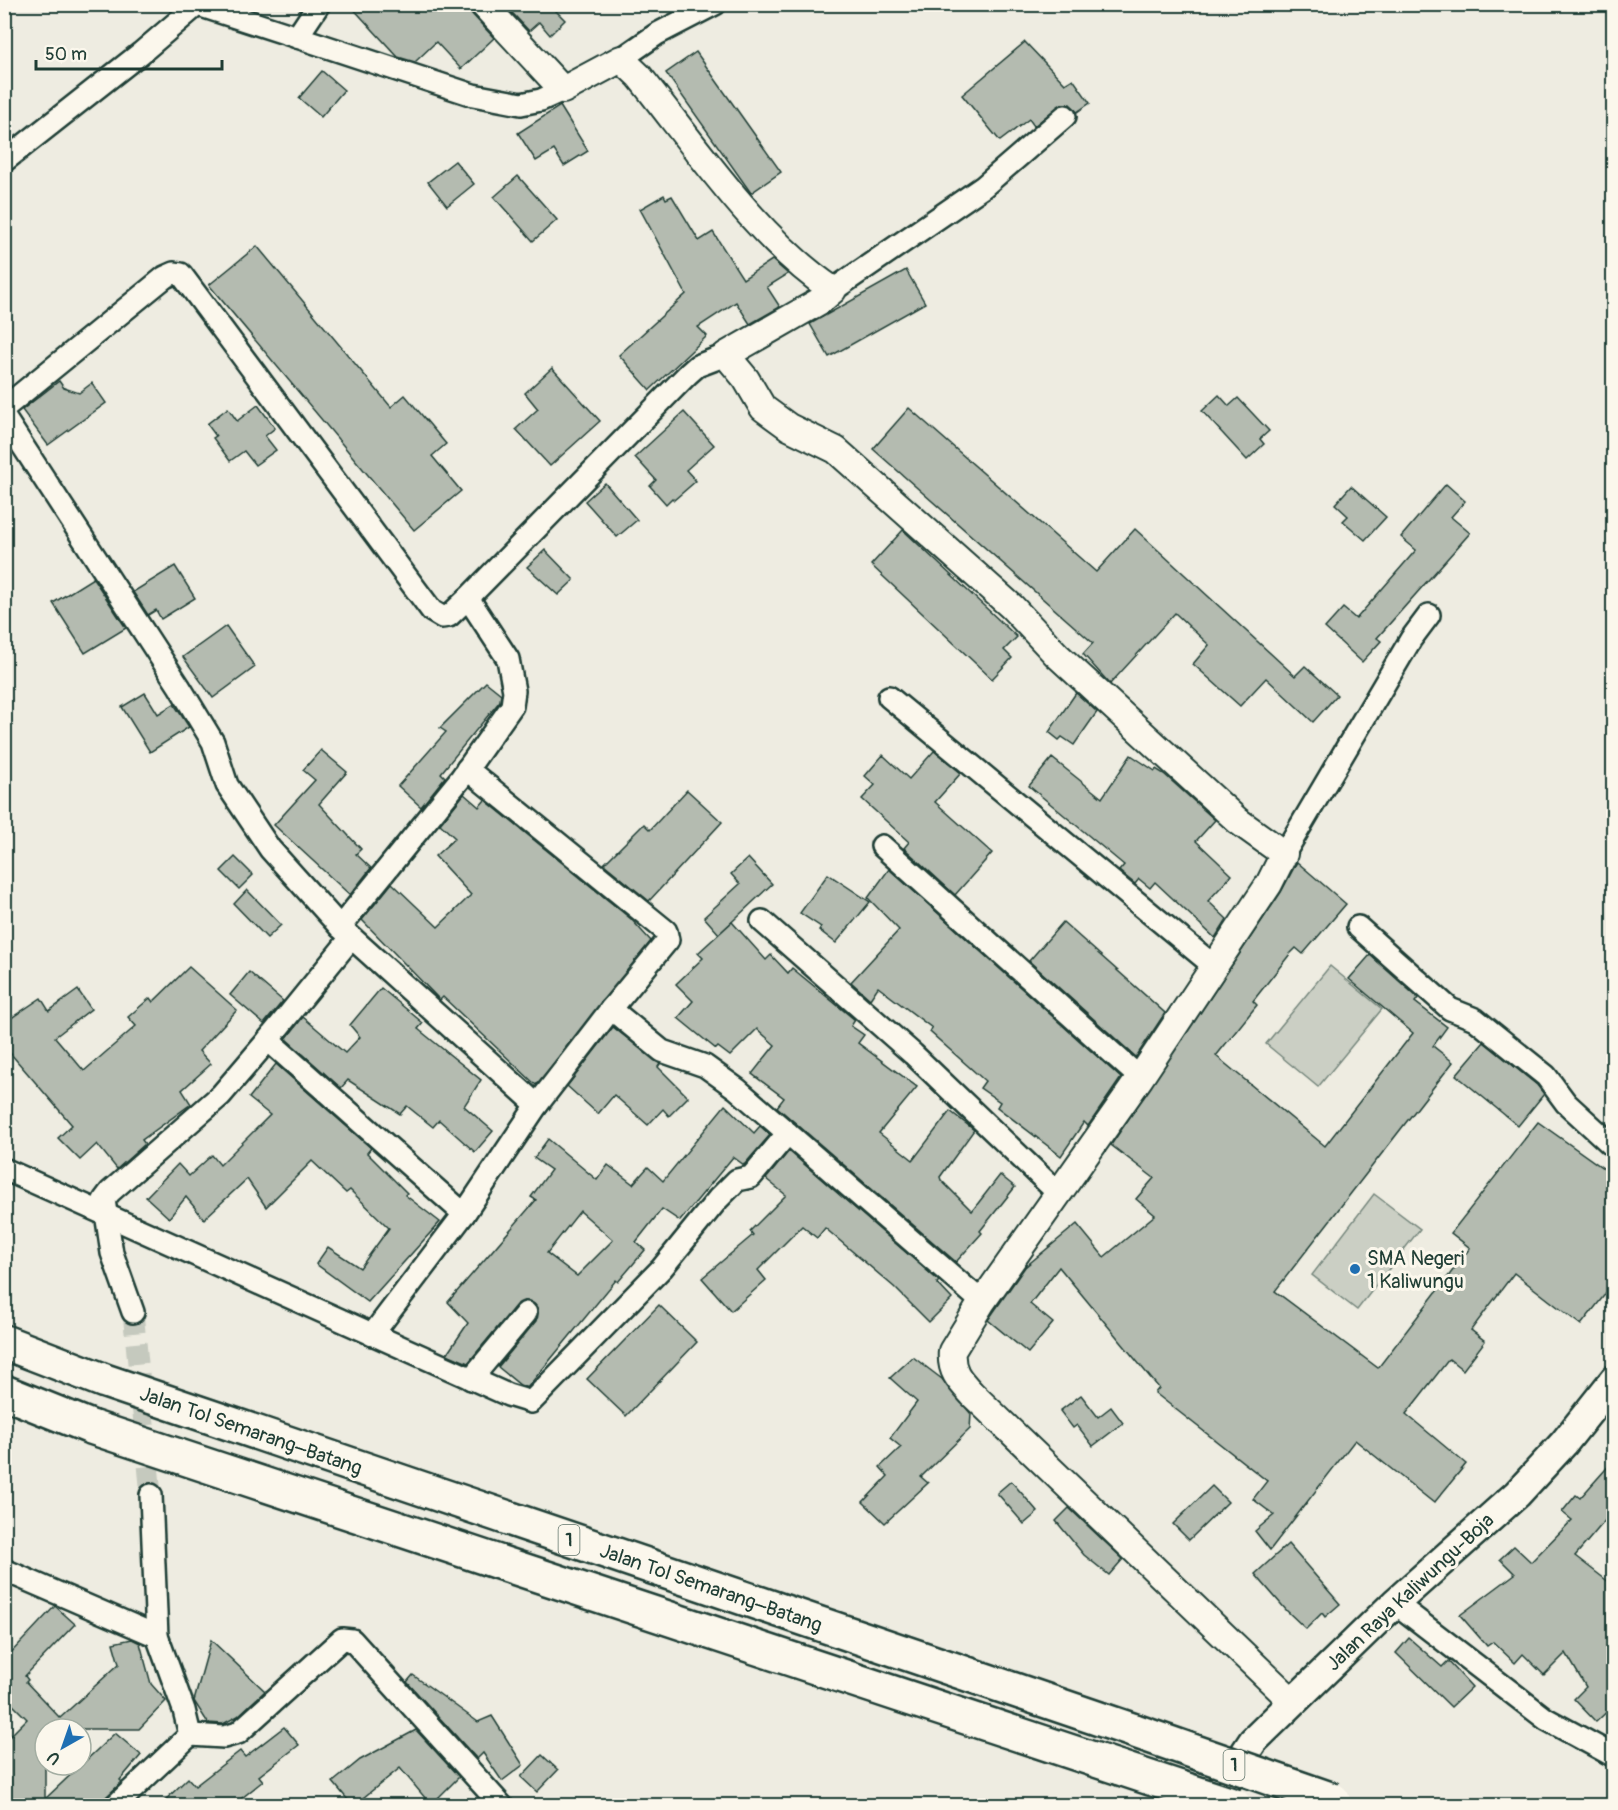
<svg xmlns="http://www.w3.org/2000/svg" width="1618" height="1810" viewBox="0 0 1618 1810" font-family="Pangolin,sans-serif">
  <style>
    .green { fill: #cbcfc4; stroke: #75867c; stroke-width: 1.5 }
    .building { fill: #b4bbb0; stroke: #1f3d34; stroke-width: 1.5; fill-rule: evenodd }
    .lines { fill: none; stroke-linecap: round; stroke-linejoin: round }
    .minor-tunnel { stroke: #c5c9be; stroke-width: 21; stroke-dasharray: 21 10; stroke-linecap: butt }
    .minor-casing { stroke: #1f3d34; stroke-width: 26 }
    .tertiary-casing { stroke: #1f3d34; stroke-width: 30 }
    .secondary-casing { stroke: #1f3d34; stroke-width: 33 }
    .motorway-casing { stroke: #1f3d34; stroke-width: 38 }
    .minor { stroke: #fbf7ec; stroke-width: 21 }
    .tertiary { stroke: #fbf7ec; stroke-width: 26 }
    .secondary { stroke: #fbf7ec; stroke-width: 28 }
    .motorway { stroke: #fbf7ec; stroke-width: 33 }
    .motorway-bridge-casing { stroke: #1f3d34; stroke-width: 38; stroke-linecap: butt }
    .motorway-bridge { stroke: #fbf7ec; stroke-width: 33 }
    .poi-dot { fill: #1f6fb2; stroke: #fbf7ec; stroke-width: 2 }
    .labels { text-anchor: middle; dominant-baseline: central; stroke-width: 6; stroke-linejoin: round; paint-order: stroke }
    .shield { fill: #fbf7ec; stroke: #61756b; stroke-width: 1.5 }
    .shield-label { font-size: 18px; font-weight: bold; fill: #1f3d34 }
    .poi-label { font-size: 20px; fill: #1f3d34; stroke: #fbf7ec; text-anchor: start }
    .street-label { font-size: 20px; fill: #1f3d34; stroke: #fbf7ec }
  </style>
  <rect width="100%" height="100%" fill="#eeece1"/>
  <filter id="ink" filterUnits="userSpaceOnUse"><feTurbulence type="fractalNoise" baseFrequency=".0167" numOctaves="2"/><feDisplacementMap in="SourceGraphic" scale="12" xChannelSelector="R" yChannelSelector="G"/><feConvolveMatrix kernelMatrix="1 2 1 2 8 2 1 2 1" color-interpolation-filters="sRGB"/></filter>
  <g filter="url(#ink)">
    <!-- green -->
    <g class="green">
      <polygon points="1330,966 1382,1009 1318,1087 1266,1044"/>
      <polygon points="1374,1194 1420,1229 1357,1310 1312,1275"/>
    </g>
    <!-- building -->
    <g class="building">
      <polygon points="349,4 468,4 472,14 494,38 461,69 436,42 415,62 398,57"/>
      <polygon points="504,4 558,4 554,9 565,20 550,35 539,22 529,31"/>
      <polygon points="1025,42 1065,84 1073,79 1090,103 1077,112 1070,104 1062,104 1034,126 1029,119 1000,141 962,95"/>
      <polygon points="696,52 781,172 751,193 666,73"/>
      <polygon points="322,71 344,90 321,117 299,98"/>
      <polygon points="560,106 588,151 564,166 554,150 536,161 518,133"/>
      <polygon points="455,161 474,184 447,206 428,182"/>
      <polygon points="518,176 557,220 533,241 494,197"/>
      <polygon points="664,195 666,199 672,196 699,241 713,232 743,279 772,260 788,274 767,287 780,307 750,324 736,302 698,327 707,336 650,390 619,355 686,294 640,209"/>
      <polygon points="257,246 391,407 405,395 446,444 432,456 461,491 414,530 209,285"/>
      <polygon points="906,270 925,303 829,357 810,324"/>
      <polygon points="552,368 600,421 550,466 516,429 538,409 525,393"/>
      <polygon points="59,381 64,388 79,393 92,383 106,403 48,445 22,410"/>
      <polygon points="1219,395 1229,406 1238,398 1269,431 1260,439 1264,444 1247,460 1202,411"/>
      <polygon points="258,405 275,428 265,436 276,450 255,465 244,451 230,461 213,438 216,436 207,424 228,408 237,421"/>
      <polygon points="909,408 1096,572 1135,529 1295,676 1305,666 1337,695 1313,722 1266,678 1240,706 1193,664 1209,645 1175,613 1110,684 1083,654 1093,643 873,449"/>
      <polygon points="684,412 714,445 686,470 696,481 674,500 672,498 666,504 650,486 656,480 635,457"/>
      <polygon points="605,483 637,520 617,537 585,501"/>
      <polygon points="1446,484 1465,501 1451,517 1470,533 1377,638 1381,641 1362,662 1325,628 1343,608 1356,619 1416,550 1401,537"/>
      <polygon points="1351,486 1386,517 1365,540 1343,521 1348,516 1335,504"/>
      <polygon points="903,530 1017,637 1004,650 1012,658 992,679 871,565"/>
      <polygon points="545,550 574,580 558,595 527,567"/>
      <polygon points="175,566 195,598 161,619 156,610 148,615 133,592"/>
      <polygon points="93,578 126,628 85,653 53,603"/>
      <polygon points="226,626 255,667 213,698 183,657"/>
      <polygon points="486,682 501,694 500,701 441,773 445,777 421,807 398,786 446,732 440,728"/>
      <polygon points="145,693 158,714 174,704 189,727 150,752 122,707"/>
      <polygon points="1076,693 1097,712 1074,745 1062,737 1059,740 1049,732"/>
      <polygon points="321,750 347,772 319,804 361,849 356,854 371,868 350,895 274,825 315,780 303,770"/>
      <polygon points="934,751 961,773 935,802 992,853 955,895 904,848 909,842 862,799 875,785 865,776 883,755 909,779"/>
      <polygon points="1131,755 1155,771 1156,769 1164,774 1215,820 1196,841 1232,875 1208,901 1227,919 1215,938 1155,882 1150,888 1139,879 1135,884 1119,871 1124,865 1029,786 1052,758 1102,798"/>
      <polygon points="687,790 722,822 649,901 604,864 644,824 650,830"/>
      <polygon points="464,794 479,807 485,800 631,919 651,941 536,1085 443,997 440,1000 437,997 362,920 392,883 438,927 471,895 435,856 455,838 440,824"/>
      <polygon points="235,857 253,875 239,889 221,871"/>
      <polygon points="748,858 772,884 719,934 704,917 740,884 731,874"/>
      <polygon points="1297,862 1346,904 1303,954 1296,948 1290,954 1253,1001 1257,1005 1216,1056 1325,1146 1413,1033 1349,979 1370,955 1418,998 1415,1002 1447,1027 1433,1046 1453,1062 1275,1291 1378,1368 1470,1248 1451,1233 1538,1122 1614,1176 1614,1283 1581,1325 1514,1273 1471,1330 1485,1341 1463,1370 1449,1359 1406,1414 1466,1464 1434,1503 1355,1440 1270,1550 1255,1531 1274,1515 1253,1499 1267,1481 1155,1393 1159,1388 1059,1267 1030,1304 1053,1323 1028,1353 988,1320 1025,1267 1077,1224 1104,1257 1155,1215 1136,1199 1154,1178 1111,1145 1281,892"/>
      <polygon points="889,869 1121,1078 1088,1126 1084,1122 1061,1156 997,1107 1000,1102 980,1088 985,1081 930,1032 932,1028 878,987 870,999 851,982 899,930 868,898"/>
      <polygon points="828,874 870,902 836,943 819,930 821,927 800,913"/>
      <polygon points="247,890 281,925 267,938 234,904"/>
      <polygon points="732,922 766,960 771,955 788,973 792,968 855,1020 851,1026 864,1035 858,1043 917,1087 879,1133 913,1160 950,1111 974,1130 940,1177 941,1180 972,1211 1000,1175 1015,1187 980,1231 982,1233 956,1262 777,1107 784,1098 752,1074 775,1045 757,1029 730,1056 718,1047 716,1049 678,1018 693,1001 676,984 703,958 698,953"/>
      <polygon points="1063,922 1165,1013 1136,1057 1029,961"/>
      <polygon points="189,967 237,1010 199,1051 211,1064 182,1090 191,1104 142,1140 145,1144 117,1169 97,1144 80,1160 58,1138 72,1125 4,1046 4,1023 41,998 49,1011 78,990 91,1009 55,1037 84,1071 136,1026 128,1017 150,998 153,1002"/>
      <polygon points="249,972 283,1001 264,1024 230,995"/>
      <polygon points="381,988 423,1023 418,1029 481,1080 464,1106 493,1131 475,1152 439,1120 433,1127 407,1106 400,1114 348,1080 341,1088 286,1039 303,1017 345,1053 360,1037 350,1025"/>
      <polygon points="613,1027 660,1064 658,1067 688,1097 669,1116 663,1109 648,1125 614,1095 598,1114 567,1086"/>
      <polygon points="1484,1042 1537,1085 1544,1094 1518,1126 1456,1075"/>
      <polygon points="276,1064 371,1148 367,1153 407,1193 405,1195 440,1222 368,1302 316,1264 328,1247 360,1268 389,1228 350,1190 346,1193 312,1161 266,1207 247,1179 204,1219 186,1197 169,1218 146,1197 178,1164 189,1176 212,1155 220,1165 270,1115 249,1098"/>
      <path d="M725,1105l29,28 6,-7 10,9 -26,30 -11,-8 -53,64 -18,-12 -26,33 9,8 -27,32 -2,-2 -89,108 -7,-3 -22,-18 38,-46 2,-12 -9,-8 -13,4 -48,58 -21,-9 21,-31 -20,-21 88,-102 -5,-3 20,-27 -17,-12 14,-19 49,41 11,-15 25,19 15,-17 15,14zM580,1211l33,29 -36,36 -30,-23z"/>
      <polygon points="789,1151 939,1281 937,1283 952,1299 929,1322 894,1287 825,1228 817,1238 802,1226 758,1270 766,1280 731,1311 702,1278 753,1235 750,1231 786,1195 766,1179"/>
      <polygon points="659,1305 697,1342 626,1416 587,1379"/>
      <polygon points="913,1357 942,1379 971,1414 970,1429 921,1477 928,1483 885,1523 863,1502 888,1476 880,1467 901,1447 890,1438 917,1402 890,1378"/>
      <polygon points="1081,1395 1098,1417 1111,1407 1123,1423 1093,1446 1077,1425 1073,1428 1060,1411"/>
      <polygon points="1614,1460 1614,1510 1575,1556 1614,1586 1614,1705 1596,1722 1574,1699 1586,1687 1566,1653 1544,1675 1523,1654 1515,1663 1493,1642 1487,1646 1460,1615 1515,1574 1500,1559 1514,1546 1531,1562 1572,1520 1562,1512 1576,1495 1580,1498"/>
      <polygon points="1011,1481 1038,1512 1024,1524 997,1493"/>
      <polygon points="1212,1486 1228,1502 1189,1540 1173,1524"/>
      <polygon points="1069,1508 1123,1559 1109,1575 1084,1555 1056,1521"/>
      <polygon points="1288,1544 1340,1604 1325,1617 1322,1613 1306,1629 1287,1611 1255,1574"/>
      <polygon points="55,1606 75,1624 25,1676 28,1680 26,1682 60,1718 119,1664 113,1643 132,1639 140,1643 151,1684 166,1701 139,1729 45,1729 45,1799 115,1733 141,1755 120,1780 122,1782 106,1797 103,1806 4,1806 4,1742 27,1719 8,1700 4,1704 4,1656 6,1658"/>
      <polygon points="1409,1638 1442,1667 1448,1661 1472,1687 1451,1707 1396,1653"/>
      <polygon points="211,1640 265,1691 238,1716 223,1724 208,1723 194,1701"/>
      <polygon points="413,1675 478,1722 492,1716 523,1765 502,1781 483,1753 477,1759 407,1682"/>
      <polygon points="284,1727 299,1745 259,1776 263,1781 232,1806 159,1806 188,1778 195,1786 240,1751 245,1757"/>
      <polygon points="416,1730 459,1777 431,1805 400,1768 353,1806 333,1782 360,1760"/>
      <polygon points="542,1755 558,1770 537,1792 521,1777"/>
    </g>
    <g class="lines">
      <!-- minor-tunnel -->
      <polyline class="minor-tunnel" points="133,1312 151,1495"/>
      <defs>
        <g id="minor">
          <polyline points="195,4 297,37 319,4"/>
          <polyline points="297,37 473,95 521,104 541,100 563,90"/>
          <polyline points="621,59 657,34 715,4"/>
          <polyline points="4,161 141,53 197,5"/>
          <polyline points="833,290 983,187 1065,116"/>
          <polyline points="4,408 165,277 174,273 181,274 432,611 442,617 449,616 468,598 688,374 697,366 726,355"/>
          <polyline points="4,417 179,686 213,742 227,785 270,849 340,927 537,1105"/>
          <polyline points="889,697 1214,966"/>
          <polyline points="467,769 666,931 668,940 611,1009"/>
          <polyline points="882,846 1140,1078"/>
          <polyline points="1284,854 1411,639 1429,615"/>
          <polyline points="762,921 913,1054 1059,1194"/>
          <polyline points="340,927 461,778 512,706 514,691 508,659 468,598"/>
          <polyline points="1358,927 1450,1009 1475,1019 1546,1076 1566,1103 1614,1147"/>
          <polyline points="268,1040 351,938"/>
          <polyline points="4,1169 508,1395 531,1402 662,1268 718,1199 737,1180 751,1177 788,1133"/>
          <polyline points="133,1312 112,1253 104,1200 110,1192 221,1095 268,1040 464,1214 537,1105 611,1009 662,1051 705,1066 737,1089 982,1302"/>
          <polyline points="372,1335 464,1214"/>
          <polyline points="471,1379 526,1313"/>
          <polyline points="4,1570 157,1636"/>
          <polyline points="1395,1603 1546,1719 1614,1756"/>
          <polyline points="190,1735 224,1737 238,1733 342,1639 352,1640 502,1806"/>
          <polyline points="115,1806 190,1735 184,1710 157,1636 151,1495"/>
        </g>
        <path id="tertiary" d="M483,4l80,86 58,-31 18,17c57,71 119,164 194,214l-13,11 -94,54 20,24 17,29 26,19 47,23 176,157 45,48 181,166 46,33 -15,30 -129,194 -158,224 -30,49c-2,20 7,29 20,43l320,307"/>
        <polyline id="secondary" points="1210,1806 1253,1741 1395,1603 1517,1494 1564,1443 1614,1380"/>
        <g id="motorway">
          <polyline points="4,1342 105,1381 1135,1731"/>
          <polyline points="4,1392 91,1427 1120,1768"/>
        </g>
      </defs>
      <!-- minor casing -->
      <use href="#minor" class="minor-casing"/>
      <!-- tertiary casing -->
      <use href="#tertiary" class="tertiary-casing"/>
      <!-- secondary casing -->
      <use href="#secondary" class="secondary-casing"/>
      <!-- motorway casing -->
      <use href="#motorway" class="motorway-casing"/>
      <!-- minor -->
      <use href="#minor" class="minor"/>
      <!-- tertiary -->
      <use href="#tertiary" class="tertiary"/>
      <!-- secondary -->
      <use href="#secondary" class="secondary"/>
      <!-- motorway -->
      <use href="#motorway" class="motorway"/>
      <defs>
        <g id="motorway-bridge">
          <polyline points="1135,1731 1333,1800"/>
          <polyline points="1120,1768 1235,1806"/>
        </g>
      </defs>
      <!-- motorway-bridge casing -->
      <use href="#motorway-bridge" class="motorway-bridge-casing"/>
      <!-- motorway-bridge -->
      <use href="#motorway-bridge" class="motorway-bridge"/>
    </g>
  </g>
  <!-- markers -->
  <circle class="poi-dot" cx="1355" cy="1269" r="6"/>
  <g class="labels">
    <!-- shield labels -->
    <g class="shield">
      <rect x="558.5" y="1525" width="21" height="30" rx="4.5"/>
      <rect x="1223.5" y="1750" width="21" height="30" rx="4.5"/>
    </g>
    <g class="shield-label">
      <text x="569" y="1540">1</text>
      <text x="1234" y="1765">1</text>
    </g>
    <!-- poi labels -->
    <g class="poi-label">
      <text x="1367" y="1258">SMA Negeri<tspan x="1367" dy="23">1 Kaliwungu</tspan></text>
    </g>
    <!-- street labels -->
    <g class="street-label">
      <text transform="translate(251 1431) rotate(19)">Jalan Tol Semarang–Batang</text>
      <text transform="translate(711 1588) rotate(19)">Jalan Tol Semarang–Batang</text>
      <text transform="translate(1410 1592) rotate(-43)">Jalan Raya Kaliwungu-Boja</text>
    </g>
  </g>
  <!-- margin -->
  <rect width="1618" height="1810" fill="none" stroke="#fbf7ec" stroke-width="24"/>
  <rect x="12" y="12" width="1594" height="1786" fill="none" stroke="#1f3d34" stroke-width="2" filter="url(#ink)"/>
  <!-- north arrow -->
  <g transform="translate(63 1747) rotate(220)"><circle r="28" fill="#fbf7ec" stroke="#a3ada2" stroke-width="1.5"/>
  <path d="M0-4.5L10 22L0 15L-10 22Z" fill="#1f6fb2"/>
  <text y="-9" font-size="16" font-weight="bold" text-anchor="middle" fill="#1f3d34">U</text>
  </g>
  <!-- scale -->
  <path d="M36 60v9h186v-9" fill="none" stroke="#1f3d34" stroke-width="3"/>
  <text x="45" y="60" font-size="18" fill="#1f3d34" stroke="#fbf7ec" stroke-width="4.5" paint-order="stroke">50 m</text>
</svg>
